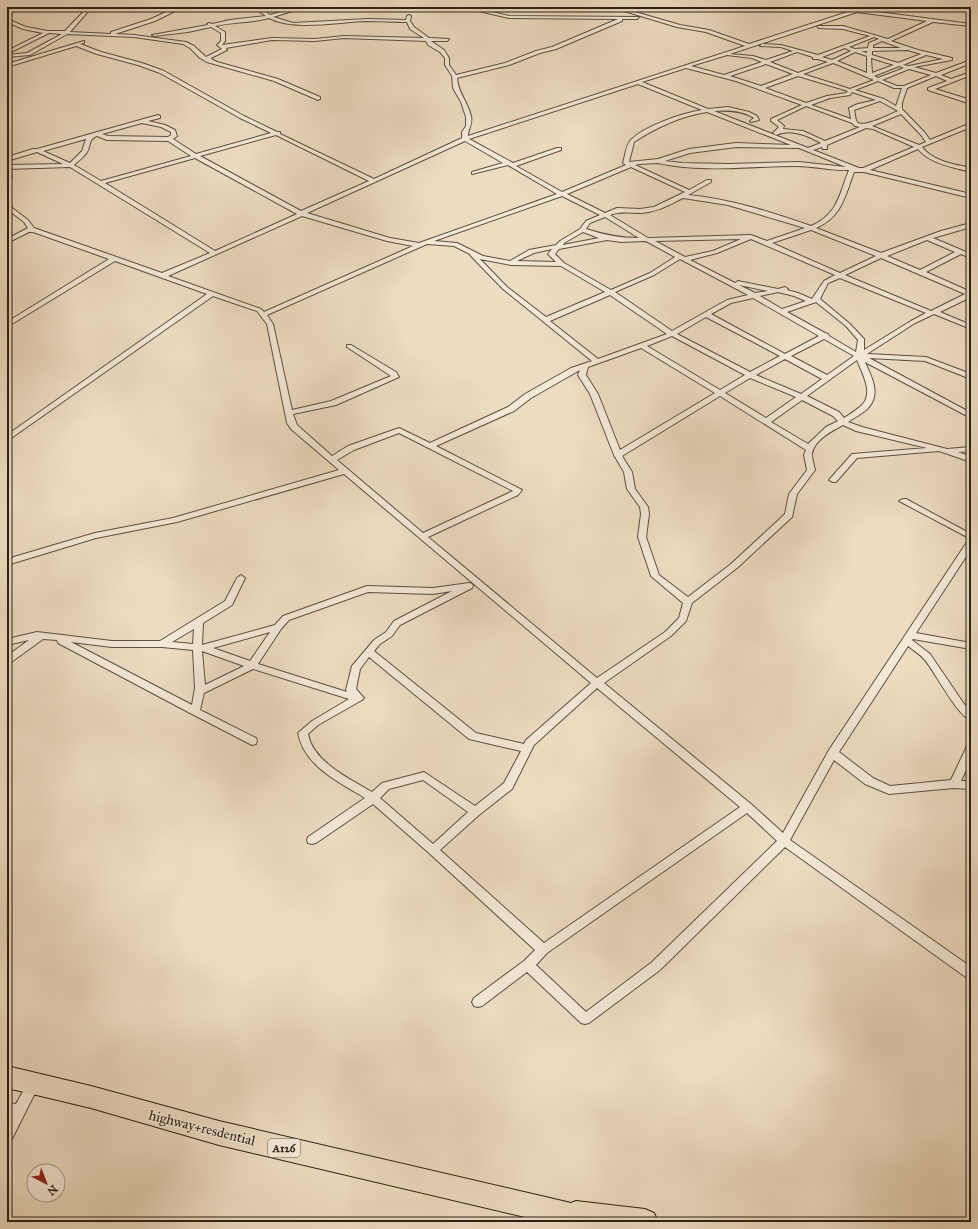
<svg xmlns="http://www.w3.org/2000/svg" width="978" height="1229" viewBox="0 0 978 1229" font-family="'IM FELL Great Primer',serif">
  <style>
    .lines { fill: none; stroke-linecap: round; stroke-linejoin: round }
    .street-casing { stroke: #5b5041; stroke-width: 2 }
    .highway-casing { stroke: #2a2116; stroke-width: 2 }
    .street { fill: #f4e8d7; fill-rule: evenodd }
    .highway { fill: #eedcc1; fill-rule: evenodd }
    .labels { text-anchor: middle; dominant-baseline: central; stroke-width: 3; stroke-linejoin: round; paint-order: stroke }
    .shield { fill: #f4e8d7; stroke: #675d50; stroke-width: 1 }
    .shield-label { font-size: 11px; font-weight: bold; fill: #2a2116 }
    .near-street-label { font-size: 14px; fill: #2a2116; stroke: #f4e8d7 }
  </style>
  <rect width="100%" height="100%" fill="#eedcc1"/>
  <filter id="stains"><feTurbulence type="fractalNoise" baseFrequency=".005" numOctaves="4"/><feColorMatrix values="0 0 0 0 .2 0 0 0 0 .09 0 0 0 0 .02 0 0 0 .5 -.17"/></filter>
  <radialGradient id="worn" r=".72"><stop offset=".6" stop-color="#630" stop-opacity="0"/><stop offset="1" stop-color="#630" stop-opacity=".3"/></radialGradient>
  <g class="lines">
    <defs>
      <g id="street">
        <path d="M85,7h4l1,2 -20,23 41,2v-2l40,-13 26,-12h6l-28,14 -40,13 19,1 52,7 8,4 12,11 16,-8 -5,-4 4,-4v-8l-10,-6 -23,5 -34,4 -2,-1 56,-10 -1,-1 2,-1 3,1 18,-4 36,-4 -13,-9h5l12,8 28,-8h7l-32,10 20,6 75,-4 38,1 1,-4 2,-1 2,1 -1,5 4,6 15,11 20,1 -2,2h-16l13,9 5,8v7l7,10 49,-12 31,-12 16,-4 66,-28 -109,-1 -39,-9 -61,2 -2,-2 64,-2 38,9 130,1 -2,2h-15v2l-66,28 -16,4 -31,12 -52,13c1,15 10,22 14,38 2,8 -3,13 -3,20l277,-90 -39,-14 -29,-5 -66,-20h7l62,18 29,5 40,14 114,-37h6l-7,3 109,14v2l-38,-4 -42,19 27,9 34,8v2l-38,7 22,6 35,-13v3l-30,12 10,4 20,-7v3l-36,14 36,11v4l-43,-14v-2l19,-7 -11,-5 -29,12 -5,15v6l23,24 5,7 41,-17v4l-49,20c12,15 32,17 49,21v4c-18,-5 -41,-8 -53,-23l-48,21 101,24v4l-107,-26h-10c-9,24 -12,45 -38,56l65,25 60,-22 30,-8v4l-38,11 38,16v4l-10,-4 -35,18 45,20v5l-31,15 31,13v4l-37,-15 -19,9 -48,31 59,3 45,17v5l-46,-18 -56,-3 102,55v5l-106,-56c6,14 16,31 4,45 -5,6 -14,10 -21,15l14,5 85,22 24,-2v4l-13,1 13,5v5l-32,-11 -82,7 -21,24h-3l-4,-2 23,-26 75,-6 -71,-17 -13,-6c-11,6 -29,15 -31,29 0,5 2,11 3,16l-18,24 -5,23 -55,51 -45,35 -6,18 -15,15 -67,47 147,121 32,29 46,-83 138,-208 4,-3 -72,-38 4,-2h3l65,35v15l-55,84 55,10v6l-58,-10 -1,1 18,14 34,50 7,7v9c-13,-3 -36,-48 -46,-60 -5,-6 -12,-10 -17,-14l-69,106 34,26 17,8 61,-6 16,-34 4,-1v14l-10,22h10v8l-17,-1 -65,6 -24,-10 -31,-24 -44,80 181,127v12l-4,-1 -182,-131 -125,123 -71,53 -4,1 -4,-1 -54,-51 -45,34 -4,1 -4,-1 -2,-4 2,-4 50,-37 11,-11 -106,-97 -56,-49 -57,39 -4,1 -4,-1 -1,-3 1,-3 57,-39c-26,-16 -61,-32 -67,-65l14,-12 37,-22 -96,-30 -49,24 -4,17 56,28 1,3 -1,3 -4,1 -60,-31 -134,-71 -1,-3 -14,-1 -33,24 -3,1v-8l22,-16 -22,5v-6l30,-7 75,9h48l65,-40 12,-23 4,-3 4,3 -13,27 -29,18 -1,22 73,-20 8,-9 84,-30 66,2 36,-5 3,1 1,2 -1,2 -72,37 -8,11 -12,8 -6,7 102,82 48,11 2,-4 65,-57 -247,-209 -167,48 -81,16 -89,27v-6l88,-26 78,-15 166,-48 -48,-41 -4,-6 -20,-99 -10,-13 -44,-15 -206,145v-6l200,-141 -92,-33 -108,66v-5l102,-63 -76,-27h-4l-22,11v-4l21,-11 -4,-6 -17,-13v-5l21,16 6,8 128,45 48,-20 -140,-86 -63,2v-4l56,-1 -26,-12 -30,9v-4l26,-8h4l121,-34 2,1v2l-12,3 17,4 10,5 2,6 -4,3 23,15 75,-21 -31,-15 -80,-45 -22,-8 -41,-11 -21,-8 -69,21v-3l77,-23v2l-4,1 21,8 41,11 22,8 80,45 33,16h3v2l94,45 88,-41v-6l4,-6v-9l-5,-15 -8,-14 -1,-12 -7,-11v-7l-5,-6 -12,-7 -2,-4 -82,-3 -29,3 -43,-1 -46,8 1,2 -16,8v1l6,3 61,17 42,18v2l-2,1 -44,-19 -67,-19 -7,-4 -10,-10 -7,-4 -49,-7 -67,-3 -37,21 -23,2v-2l20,-2 35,-19 -13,-1 -42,21v-3l36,-18 -20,-4 -16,-7v-3l19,8 22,4h17l21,-22zM857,12l70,9 -39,18 -45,-13h-26l2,2 24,1 27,7 -52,19 -37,-10 -19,-1 -2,2 21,1 12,4 -27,9 -13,-4 -23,-2zM269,18c25,13 69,4 97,3 14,0 27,1 41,1l3,7 14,9 -80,-2 -29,3 -43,-1 -50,7 3,-4v-9l-10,-6c18,-4 36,-3 54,-8zM874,37l5,2 -10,4 -1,5 -13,1 -6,-2zM882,41l19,7h-28v-3zM845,48l6,3 -19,9 -10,-3zM908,50l13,4 -23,9 -26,-8v-4zM861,51h6v2zM797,52l16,5v2h5l10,3 -30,11 -28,-11zM855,52l12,4v17l-30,-12zM727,55l25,3 10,4 -38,13 -33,-9zM926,55l17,4 -34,7 -6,-1zM871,58l23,7 -22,8zM833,63l3,1 38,16 -24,9 -47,-15zM766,64l27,10 -32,12 -31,-10zM899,66l5,2 -26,10 -4,-2zM686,68l50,13 66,24 -31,14v2l8,6 -6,6 3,2c14,-7 33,1 45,8l-13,5 -94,-37c13,-1 28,-1 40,7l-4,3 1,1 8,-2 -2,-4 -8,-4 -21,-5 -20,2 -66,-27zM909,69l22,6 -27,11h-7l-15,-6zM798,76l50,15 -2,2 -19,3 -21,7 -41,-15zM878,81l16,7h8l-6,18 -12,-7 -29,-9zM638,84l64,26c-19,3 -58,16 -71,30 -5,4 -6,17 -8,23l3,2 -64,27 -46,-26 45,-16v-2h-4l-44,15 -44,-24zM852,92l24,8 -18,4 -9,4 2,11 -40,-14 19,-7 20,-3zM880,101l18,10c-7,3 -36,18 -41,11 -2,-3 -2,-9 -3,-12zM806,106l46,17 3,3 5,1 -35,14 -22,-10 -20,-2 1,-3 -7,-6zM707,112l84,33 -55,-2 -47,6 -31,10 -29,3 5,-20c23,-15 47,-26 73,-30zM901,114l20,21 5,7 -7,3 -47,-19zM142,123l19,4 10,5v3l-3,2 -60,-1 -6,-2zM866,128l7,1 41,18 -51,21h-4l-46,-18 9,-3 1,2h4v-4zM276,135l93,46 -68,30 -101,-55zM97,136l10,4 61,1 23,15 -90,25 -27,-16c4,-4 10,-8 13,-13 4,-6 1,-13 10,-16zM86,139l-4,12 -12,12 -27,-12zM465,141l38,22 -31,9v2l36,-9 49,29 -138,49 -29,-5 -83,-25zM736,147l63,1 47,19 -47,-5 -70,2 -47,-1 -17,-2 25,-8zM195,158l102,56 -82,37 -110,-68zM658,163c45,10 93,3 139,3 17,0 35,5 52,4 -10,25 -11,44 -38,56 -40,-14 -81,-27 -123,-31l23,-13v-2h-4l-18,10 -54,-25 4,-1zM631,167l54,25 -31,15 -14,2 -23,-1 -12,5 -38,-19zM562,196l38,19 -14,6 -6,8 -20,12 -4,4 -27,5 -19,11 -27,-5 -26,-13 -23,-2zM683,198l45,7 77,23 -38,13 -16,-6 -103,3 -38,-23c10,-4 20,-2 31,-2 16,-1 28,-8 42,-15zM302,216l85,25 26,5 -149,66 -3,-3 -93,-33zM605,217l34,21c-20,0 -34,-3 -53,-9l4,-6zM811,230l65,26 -36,17 -68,-30zM583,232l16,6 -36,7 1,-2zM741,239l-28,12 -28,6 -30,-16zM751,239l84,36 -11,6 -12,18 -14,-6 -11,-3 1,-1 -3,-2 -7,2 -40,-8 -3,2 -45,-23 27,-7zM607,240l14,2 25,-1 29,16 -25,16 -39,17 -47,-27 -9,-9 4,-5zM927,240l28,12 -35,18 -33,-14zM427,244l27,2 16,8 1,2 32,33 89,72 -21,7 -46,26 -17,13 -78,36 -31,-15 -51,18 -16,10 -35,-31 -4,-11 43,-9 63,-28 -3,-5 -45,-27h-4v2l44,29 -60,25 -39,9 -19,-86 -6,-9zM552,249l-4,5 8,8 -39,-1 17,-8zM881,258l84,36 -34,17 -86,-36zM480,259l31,6 50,1 44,26 -59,25 -39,-30zM680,259l2,1 66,35 -21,5 -55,31 -57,-39 39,-17zM840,278l86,35 -15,8 -47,29v-11l-14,-15 -30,-25 8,-16zM739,285l29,6 -13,2zM778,292l16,4 12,5 -24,8 -22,-13zM610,295l57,39 -69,25 -48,-38zM753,298l66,38 -34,18 -74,-40 20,-11zM816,302l30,24 12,14 -2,12 -27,-16 -1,-2 -3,-1 -38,-21zM706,317l74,39 -30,16 -73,-38zM672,336l73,39 -25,15 -73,-44zM824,339l30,17 -27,19 -36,-19zM641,348l74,45 -95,57 -22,-56 -12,-19 2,-8zM785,359l37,20 -21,15 -45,-19zM857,360c5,13 17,33 5,45 -5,5 -12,9 -18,13l-5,-6 -32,-16zM580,370l-2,5 12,19 24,61 10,17 3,17 13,18 1,7 -3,23 13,39 32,27 -4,15 -14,14 -68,46 -169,-141 90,-42 4,-5 -86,-44 78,-35 17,-13zM750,378l46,19 -30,21 -41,-25zM720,396l86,54 -2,5 3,15 -18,24 -4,20 -54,50 -43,33 -29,-22 -13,-38 3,-23 -1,-7 -13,-18 -3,-17 -10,-16zM802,400l31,16 5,5 -12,6 -18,17 -37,-22zM399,433l114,58 -90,42 -86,-73 17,-10zM452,591l-58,30 -8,11 -12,8 -22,26 -6,24 1,2 -89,-28 23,-35 8,-9 79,-28 65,2zM194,629l-1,15 -21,-2zM270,632l-20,29 -37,-13zM71,642l41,5h50l31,3 2,38 -3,17zM202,651l42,15 -39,19zM369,657l100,82 52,12 -17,32 -29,23 -51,-34 -42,11 -10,9c-22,-13 -59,-30 -64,-58l10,-9 44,-25 2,-2 -8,-9 4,-20zM597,688l143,119 -196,136 -104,-93 39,-35 33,-26 22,-44zM423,780l45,32 -35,32 -53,-46 9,-9zM747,813l30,28 -125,121 -66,50 -50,-47 11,-12z"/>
        <polygon points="7,172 12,176 7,180"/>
        <polygon points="34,1077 38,1079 40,1083 12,1139 7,1141 7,1122 10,1115 7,1115 7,1103 16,1104 30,1079"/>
      </g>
      <polygon id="highway" points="7,1066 91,1086 219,1121 571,1203 576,1201 645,1209 654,1213 658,1222 546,1222 219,1145 91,1108 7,1088"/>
    </defs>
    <!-- street casing -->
    <use href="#street" class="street-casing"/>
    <!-- highway casing -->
    <use href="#highway" class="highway-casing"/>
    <!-- street -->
    <use href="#street" class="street"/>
    <!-- highway -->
    <use href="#highway" class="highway"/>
  </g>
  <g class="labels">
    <!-- shield labels -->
    <rect class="shield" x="268" y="1139" width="32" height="18" rx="3"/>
    <g class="shield-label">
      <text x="284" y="1148">A126</text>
    </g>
    <!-- near-street labels -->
    <g class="near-street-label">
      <text transform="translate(202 1128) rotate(14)">highway+resdential</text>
    </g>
  </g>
  <!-- margin -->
  <rect width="978" height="1229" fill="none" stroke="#eedcc1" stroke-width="24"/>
  <rect x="8" y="8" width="962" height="1213" fill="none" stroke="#2a2116" stroke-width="2"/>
  <rect x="12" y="12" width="954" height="1205" fill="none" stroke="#2a2116"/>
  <!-- north arrow -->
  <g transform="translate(46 1183) rotate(138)"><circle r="19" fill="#f4e8d7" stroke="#a3988a"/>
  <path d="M0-3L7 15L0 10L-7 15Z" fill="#8f2418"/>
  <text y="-6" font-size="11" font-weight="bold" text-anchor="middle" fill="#2a2116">N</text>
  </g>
  <rect width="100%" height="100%" filter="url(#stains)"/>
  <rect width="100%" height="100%" fill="url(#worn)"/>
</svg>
